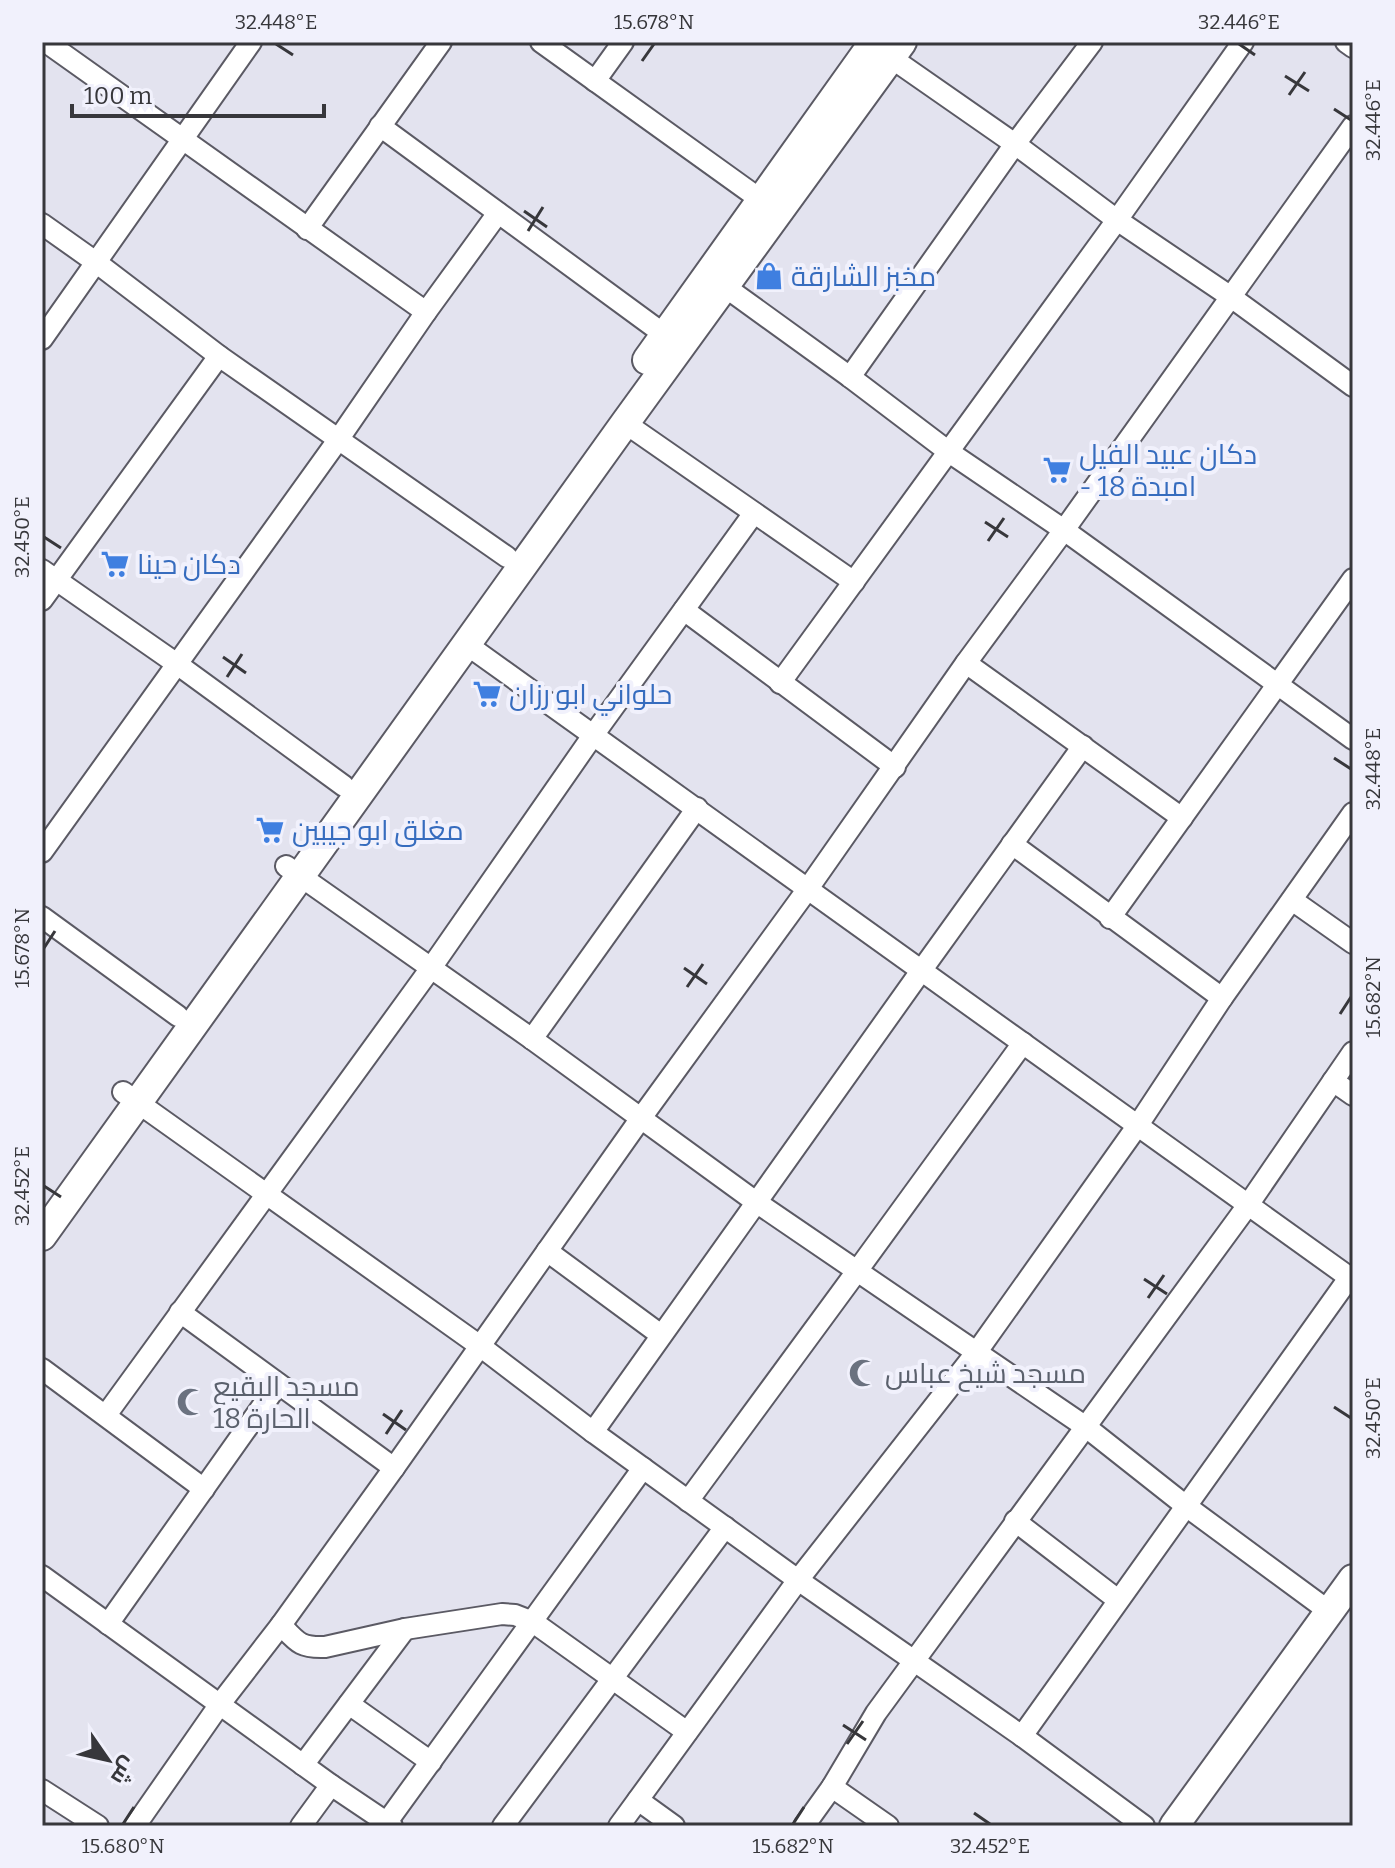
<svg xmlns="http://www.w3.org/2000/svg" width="1395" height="1868" viewBox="0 0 1395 1868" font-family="Bitter,Cairo,serif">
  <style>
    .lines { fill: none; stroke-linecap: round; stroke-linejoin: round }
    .street-casing { stroke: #5b5a64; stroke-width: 24 }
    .secondary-casing { stroke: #5b5a64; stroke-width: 32 }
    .street { stroke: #fff; stroke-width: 20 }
    .secondary { stroke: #fff; stroke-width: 28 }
    .ticks { fill: none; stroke: #37373b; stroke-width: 3 }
    .labels { text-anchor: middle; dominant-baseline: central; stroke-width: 8; stroke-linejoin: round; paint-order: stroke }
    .shop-label { font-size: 28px; fill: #366cbe; stroke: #f1f1fc; text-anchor: start }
    .worship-label { font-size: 28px; fill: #5b616d; stroke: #f1f1fc; text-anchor: start }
    .neatline { fill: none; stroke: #37373b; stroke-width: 3 }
    .ticks-label { font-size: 20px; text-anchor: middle; fill: #37373b }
  </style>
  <rect width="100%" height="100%" fill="#e3e3ef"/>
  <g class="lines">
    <defs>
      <g id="street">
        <polyline points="46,42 426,312"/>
        <polyline points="541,42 761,200"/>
        <polyline points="1346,42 1353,47"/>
        <polyline points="880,50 1015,144 1117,220 1231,297 1353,386"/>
        <polyline points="595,81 623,42"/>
        <polyline points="380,126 665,335"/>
        <polyline points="42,224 97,263 219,356 507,557"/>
        <polyline points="307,229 441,42"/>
        <polyline points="724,286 850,377 949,452 1064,530 1353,739"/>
        <polyline points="42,339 251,42"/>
        <polyline points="850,377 1015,144 1092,42"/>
        <polyline points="625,423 854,582"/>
        <polyline points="42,570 177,664 344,786"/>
        <polyline points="42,600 219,356"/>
        <polyline points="684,610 895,767"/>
        <polyline points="466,644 1353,1280"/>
        <polyline points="966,663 1182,818"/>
        <polyline points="780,683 1117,220 1243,42"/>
        <polyline points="1012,844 1222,998"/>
        <polyline points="42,852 338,440 426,312 498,213"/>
        <polyline points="286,866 532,1039 756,1202 1086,1427 1186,1506 1330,1612"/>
        <polyline points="1292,900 1353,943"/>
        <polyline points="42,917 178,1016"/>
        <polyline points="1110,918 1353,579"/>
        <polyline points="532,1039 697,808"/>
        <polyline points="1333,1081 1353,1095"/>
        <polyline points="123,1092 480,1346 593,1432 798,1580 1022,1736 1144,1826"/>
        <polyline points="547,1251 661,1335"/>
        <polyline points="180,1312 394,1468"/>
        <polyline points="42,1369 204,1489"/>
        <polyline points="106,1415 431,968 594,734 754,513"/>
        <polyline points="593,1432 921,971 1083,746"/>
        <polyline points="688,1501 857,1271 1023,1043"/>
        <polyline points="1015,1521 1118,1600"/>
        <polyline points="42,1576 331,1785 392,1826"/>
        <polyline points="108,1624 278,1384"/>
        <path d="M281,1625c16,17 19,23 44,22l80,-18 97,-15 13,1 18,7 154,110"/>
        <polyline points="349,1704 431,1762"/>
        <polyline points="1022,1736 1349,1278"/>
        <polyline points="303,1765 405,1629"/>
        <polyline points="832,1787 888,1826"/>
        <polyline points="42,1790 98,1826"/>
        <polyline points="638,1800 674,1826"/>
        <polyline points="387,1822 643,1468"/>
        <polyline points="135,1826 220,1704 281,1625 394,1468 641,1118 807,890 966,663 1064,530 1353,126"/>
        <polyline points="301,1826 331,1785"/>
        <polyline points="503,1826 725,1527"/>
        <polyline points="619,1826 798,1580 976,1353 1138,1125 1222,998 1353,813"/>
        <polyline points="804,1826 832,1787 876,1713 1248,1205 1353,1052"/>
      </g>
      <g id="secondary">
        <polyline points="647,360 874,42"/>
        <polyline points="42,1236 625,423 902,42"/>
        <polyline points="1174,1826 1353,1579"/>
      </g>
    </defs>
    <!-- street casing -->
    <use href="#street" class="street-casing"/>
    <!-- secondary casing -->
    <use href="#secondary" class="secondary-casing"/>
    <!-- street -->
    <use href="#street" class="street"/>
    <!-- secondary -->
    <use href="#secondary" class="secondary"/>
  </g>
  <!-- ticks -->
  <path class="ticks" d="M276,44l17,11M1239,44l16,11M642,61l12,-17M1285,76l24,15M1289,95l16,-23M1334,109l17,11M524,211l23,16M528,231l15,-24M985,522l23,15M44,537l17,11M988,541l16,-23M223,657l23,16M227,677l15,-23M1334,758l17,11M44,948l11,-17M684,968l23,16M687,987l16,-23M1340,1014l11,-17M44,1186l17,11M1144,1279l23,15M1148,1298l16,-23M1334,1407l17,11M383,1414l23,16M386,1434l16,-24M843,1725l23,15M847,1744l16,-23M974,1813l16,11M123,1824l11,-17M793,1824l11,-17"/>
  <!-- icons -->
  <defs>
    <symbol id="shop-bare" viewBox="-9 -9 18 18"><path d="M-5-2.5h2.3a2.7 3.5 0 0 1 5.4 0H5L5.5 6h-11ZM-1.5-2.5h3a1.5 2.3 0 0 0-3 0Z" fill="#3f7fe0" stroke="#f1f1fc" stroke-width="2.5" paint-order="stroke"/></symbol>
    <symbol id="supermarket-bare" viewBox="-9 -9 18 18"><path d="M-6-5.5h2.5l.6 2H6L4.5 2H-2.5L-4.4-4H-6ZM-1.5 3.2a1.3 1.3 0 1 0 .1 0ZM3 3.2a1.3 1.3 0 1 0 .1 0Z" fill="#3f7fe0" stroke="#f1f1fc" stroke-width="2.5" paint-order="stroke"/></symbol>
    <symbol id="mosque-bare" viewBox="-9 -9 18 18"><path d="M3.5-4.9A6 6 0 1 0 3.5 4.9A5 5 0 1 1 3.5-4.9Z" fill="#6b7280" stroke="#f1f1fc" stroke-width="2.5" paint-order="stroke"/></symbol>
  </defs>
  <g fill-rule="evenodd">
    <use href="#shop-bare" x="749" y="256" width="40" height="40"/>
    <use href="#supermarket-bare" x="1037" y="450" width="40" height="40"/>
    <use href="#supermarket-bare" x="95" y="544" width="40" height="40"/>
    <use href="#supermarket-bare" x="467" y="674" width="40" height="40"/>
    <use href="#supermarket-bare" x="250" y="810" width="40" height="40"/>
    <use href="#mosque-bare" x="843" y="1353" width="40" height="40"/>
    <use href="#mosque-bare" x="171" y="1382" width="40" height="40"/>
  </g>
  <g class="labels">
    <!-- shop labels -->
    <g class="shop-label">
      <text x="791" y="276">مخبز الشارقة</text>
      <text x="1079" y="454">دكان عبيد الفيل<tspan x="1079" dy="32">- امبدة 18</tspan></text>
      <text x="137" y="564">دكان حينا</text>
      <text x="509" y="694">حلواني ابو رزان</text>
      <text x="292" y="830">مغلق ابو جيبين</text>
    </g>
    <!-- worship labels -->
    <g class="worship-label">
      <text x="885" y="1373">مسجد شيخ عباس</text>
      <text x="213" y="1386">مسجد البقيع<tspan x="213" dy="32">الحارة 18</tspan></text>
    </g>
  </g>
  <!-- border -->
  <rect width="1395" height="1868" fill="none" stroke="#f1f1fc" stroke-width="88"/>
  <!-- north arrow -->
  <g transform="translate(108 1760) rotate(124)" stroke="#f1f1fc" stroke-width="6" paint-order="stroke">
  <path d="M0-6L14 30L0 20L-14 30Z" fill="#37373b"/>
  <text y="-12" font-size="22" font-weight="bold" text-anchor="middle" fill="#37373b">ش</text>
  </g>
  <!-- scale -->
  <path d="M72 104v12h252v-12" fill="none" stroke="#37373b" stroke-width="4"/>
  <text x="84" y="104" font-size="24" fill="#37373b" stroke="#f1f1fc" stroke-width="6" paint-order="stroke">100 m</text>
  <rect x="44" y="44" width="1307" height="1780" class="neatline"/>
  <g class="ticks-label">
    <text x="276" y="29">32.448°E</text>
    <text x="654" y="29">15.678°N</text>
    <text x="1239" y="29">32.446°E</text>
    <text transform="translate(1373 120) rotate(-90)" y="7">32.446°E</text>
    <text transform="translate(22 537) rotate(-90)" y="7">32.450°E</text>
    <text transform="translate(1373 769) rotate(-90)" y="7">32.448°E</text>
    <text transform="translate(22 948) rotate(-90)" y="7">15.678°N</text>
    <text transform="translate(1373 997) rotate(-90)" y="7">15.682°N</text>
    <text transform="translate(22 1186) rotate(-90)" y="7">32.452°E</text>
    <text transform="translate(1373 1418) rotate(-90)" y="7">32.450°E</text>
    <text x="123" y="1853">15.680°N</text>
    <text x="793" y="1853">15.682°N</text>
    <text x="990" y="1853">32.452°E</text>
  </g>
</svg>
